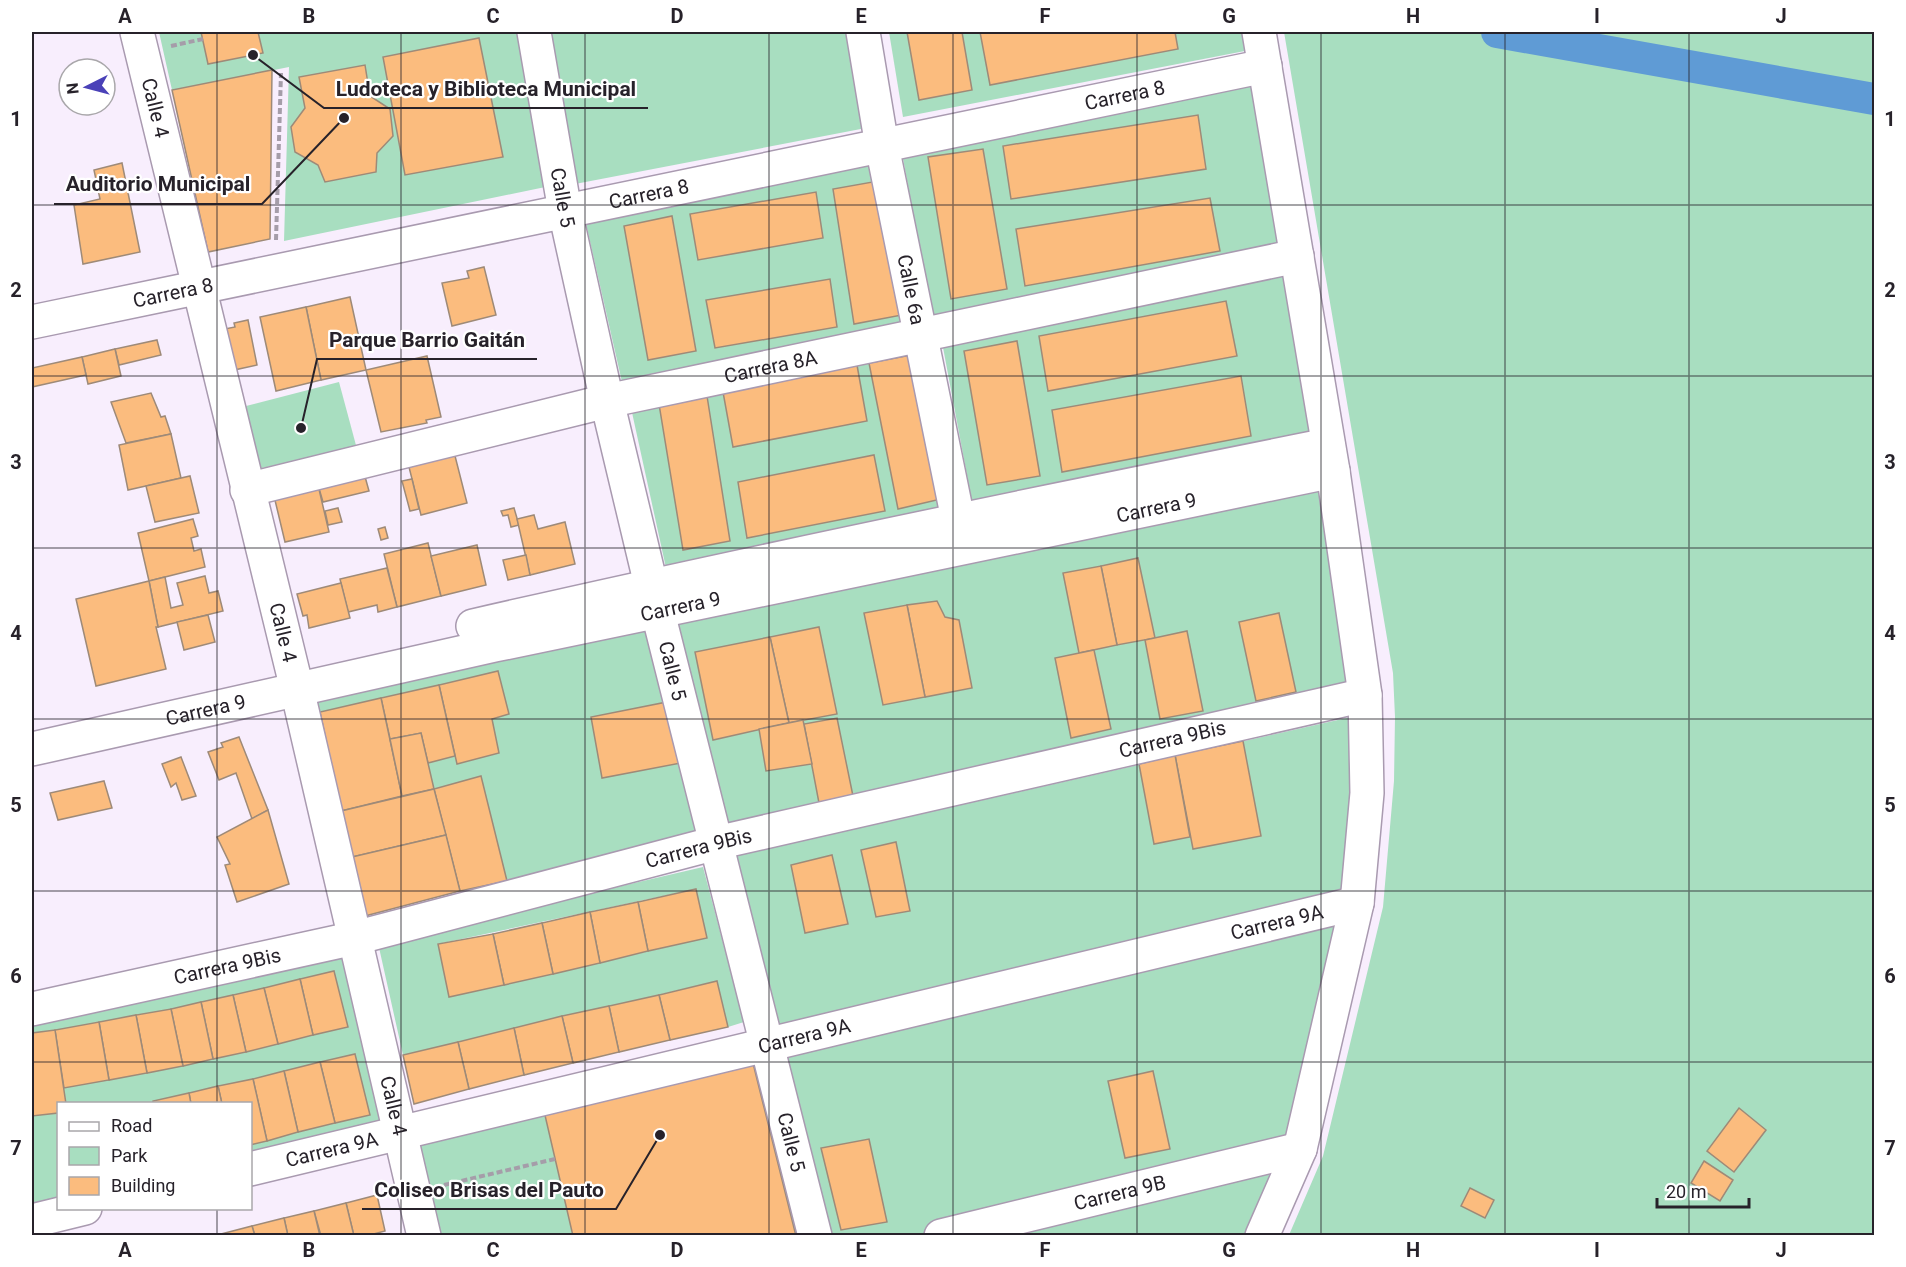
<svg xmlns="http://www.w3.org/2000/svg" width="1906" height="1267" viewBox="0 0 1906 1267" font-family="Roboto,sans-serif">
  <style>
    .green { fill: #a8dec0; fill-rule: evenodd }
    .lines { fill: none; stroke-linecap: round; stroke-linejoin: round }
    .canal { stroke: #5f9bd5; stroke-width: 32 }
    .building { fill: #fbbc7e; stroke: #9e8a78; stroke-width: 1.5 }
    .minor-casing { stroke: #a99ab0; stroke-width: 36 }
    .tertiary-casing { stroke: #a99ab0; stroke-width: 36 }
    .path { stroke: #a59da9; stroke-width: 4; stroke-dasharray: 6 3; stroke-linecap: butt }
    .minor { stroke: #fff; stroke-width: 33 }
    .tertiary { stroke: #fff; stroke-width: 33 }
    .grid { fill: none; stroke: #27222a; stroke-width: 1.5; stroke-opacity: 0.55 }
    .labels { text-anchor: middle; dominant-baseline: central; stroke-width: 4.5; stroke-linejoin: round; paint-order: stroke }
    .street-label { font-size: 20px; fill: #27222a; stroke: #fff }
    .leader { fill: none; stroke: #27222a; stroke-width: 2 }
    .callout-dot { fill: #27222a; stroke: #fff; stroke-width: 2 }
    .callout-label { font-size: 21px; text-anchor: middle; font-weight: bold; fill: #27222a; stroke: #fff; stroke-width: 4.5; stroke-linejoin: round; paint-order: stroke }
    .neatline { fill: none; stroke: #27222a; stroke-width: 2 }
    .grid-label { font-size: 20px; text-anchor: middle; font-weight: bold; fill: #27222a }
  </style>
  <rect width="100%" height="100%" fill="#f8eefd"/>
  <!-- green -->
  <g class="green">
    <polygon points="159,32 530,32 555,185 284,241 289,67 172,90"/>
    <polygon points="550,32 850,32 866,128 575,184"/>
    <polygon points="889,32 1247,32 1250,50 903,117"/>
    <polygon points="1284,32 1874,32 1874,1235 1289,1235 1323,1156 1383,907 1394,781 1395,717 1393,673"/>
    <polygon points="1254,82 1282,245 932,318 902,153"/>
    <polygon points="874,157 904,325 622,382 584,215"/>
    <polygon points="1288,269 1316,435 972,502 942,342"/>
    <polygon points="911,355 944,512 666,568 631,408"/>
    <polygon points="339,382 357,449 257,469 246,406"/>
    <polygon points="1324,481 1355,686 723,832 671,618"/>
    <polygon points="649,622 699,834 460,891 358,918 307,696"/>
    <polygon points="1351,717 1352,792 1342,892 775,1029 734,856"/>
    <path d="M703,867l41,155 -16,5 -11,-46 -314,74 -25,-112zM696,889l10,49 -257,59 -11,-53z"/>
    <polygon points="1351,909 1296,1147 928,1235 819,1235 772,1049"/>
    <polygon points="346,948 387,1128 251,1160 250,1104 58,1104 58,1205 32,1211 32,1020"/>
    <polygon points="759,1053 803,1235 431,1235 408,1138"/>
    <polygon points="1281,1165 1251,1235 989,1235"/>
  </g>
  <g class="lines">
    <!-- canal -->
    <polyline class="canal" points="1497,32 1874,99"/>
  </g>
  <!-- building -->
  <g class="building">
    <polygon points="201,32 258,32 263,53 208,64"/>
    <polygon points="907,32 962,32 972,90 919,100"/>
    <polygon points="980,32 1175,32 1178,49 990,85"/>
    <polygon points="479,38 503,157 405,175 383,57"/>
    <polygon points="365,65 370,96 390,109 393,136 377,153 376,172 325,182 318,165 295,152 291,127 305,108 299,77"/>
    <polygon points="272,70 270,239 208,252 172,90"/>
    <polygon points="1198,115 1206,169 1011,199 1003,146"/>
    <polygon points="983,149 1007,289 951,299 928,157"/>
    <polygon points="122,163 140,252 83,264 74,205 100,199 94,170"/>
    <polygon points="878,181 902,315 854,324 833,189"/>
    <polygon points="816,192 823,238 698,260 690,214"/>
    <polygon points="1210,198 1220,251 1025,286 1016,229"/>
    <polygon points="672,216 696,351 648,360 624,226"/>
    <polygon points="484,267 496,315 452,326 442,283 469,278 467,271"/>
    <polygon points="830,279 837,327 715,348 706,300"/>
    <polygon points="350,297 366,370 321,380 306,307"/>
    <polygon points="1226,301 1237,356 1048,391 1039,336"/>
    <polygon points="306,307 321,380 276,391 260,317"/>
    <polygon points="248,320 257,365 225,372 215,331 235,327 234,323"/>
    <polygon points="157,340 161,355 119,365 115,349"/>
    <polygon points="1017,341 1040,476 987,485 964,351"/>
    <polygon points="115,349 121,376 88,384 82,357"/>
    <polygon points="911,355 941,499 898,509 869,363"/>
    <polygon points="427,356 441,417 426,420 427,423 381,432 366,370"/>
    <polygon points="82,357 86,375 32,387 32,368"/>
    <polygon points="857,365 867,421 733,447 723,392"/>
    <polygon points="1241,376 1251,436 1062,472 1052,410"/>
    <polygon points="151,393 161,417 165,416 171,434 126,443 111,402"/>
    <polygon points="707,396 730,541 683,550 659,404"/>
    <polygon points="171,434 181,478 128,490 119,445"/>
    <polygon points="454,452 467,503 421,515 408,463"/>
    <polygon points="874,455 885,511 747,538 738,482"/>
    <polygon points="364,473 369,491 323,502 318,485"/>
    <polygon points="190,476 199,513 155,522 146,486"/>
    <polygon points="412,479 419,509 410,511 402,481"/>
    <polygon points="318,485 329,532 285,542 274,496"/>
    <polygon points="338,508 342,522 328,525 325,511"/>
    <polygon points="514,508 519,525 511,527 508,515 503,516 501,511"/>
    <polygon points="534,515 538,529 565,522 575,564 530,575 517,519"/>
    <polygon points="193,519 198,536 191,538 194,551 201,549 205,567 149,581 138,533"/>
    <polygon points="385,527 388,538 381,540 378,529"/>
    <polygon points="428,543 441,596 397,607 384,554"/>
    <polygon points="477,545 486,585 441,596 431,556"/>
    <polygon points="526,555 530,575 508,580 503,560"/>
    <polygon points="1138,558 1155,638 1117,645 1101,566"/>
    <polygon points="1101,566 1117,645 1079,653 1063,573"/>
    <polygon points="387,568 397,607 378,612 377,605 348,612 340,579"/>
    <polygon points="205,576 209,593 218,591 223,611 158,627 149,581 165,577 171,608 183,605 177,583"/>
    <polygon points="149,581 158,627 156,627 166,669 96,686 76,599"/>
    <polygon points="341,583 350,618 309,628 307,615 303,616 297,594"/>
    <polygon points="937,601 945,617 959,620 972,688 925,697 907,605"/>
    <polygon points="907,605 925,697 883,705 864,613"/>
    <polygon points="1279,613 1296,692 1256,701 1239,622"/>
    <polygon points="208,615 215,642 184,650 177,622"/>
    <polygon points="819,627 837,714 789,723 770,637"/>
    <polygon points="1187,631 1203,711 1160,719 1145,640"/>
    <polygon points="770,637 789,723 713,740 695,652"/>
    <polygon points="1094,650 1111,729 1071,738 1055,658"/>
    <polygon points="498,671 509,714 492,719 499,753 457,764 439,685"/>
    <polygon points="439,685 455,756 428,763 421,733 390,739 381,698"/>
    <polygon points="381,698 402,796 341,811 320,712"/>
    <polygon points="667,702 681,763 602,778 591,717"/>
    <polygon points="837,718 853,796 819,803 804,724"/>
    <polygon points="803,720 812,764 766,771 759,729"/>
    <polygon points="421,733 434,789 402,796 390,739"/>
    <polygon points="239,737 268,810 252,819 236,773 219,780 208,752 223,747 221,743"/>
    <polygon points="1243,741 1261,836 1193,849 1175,755"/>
    <polygon points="1175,755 1190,837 1154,844 1139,764"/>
    <polygon points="181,757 196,796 182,800 176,783 171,787 162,764"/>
    <polygon points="481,776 507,881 460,891 434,789"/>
    <polygon points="104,781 112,808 58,820 50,793"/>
    <polygon points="434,789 446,835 352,857 341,811"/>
    <polygon points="268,810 289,884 237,902 225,865 230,864 217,837"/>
    <polygon points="446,835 460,891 365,916 352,857"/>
    <polygon points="896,842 910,911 876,917 861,850"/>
    <polygon points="832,855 848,924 805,933 791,865"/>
    <polygon points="696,889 707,938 648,951 638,902"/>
    <polygon points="638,902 648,951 600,963 590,912"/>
    <polygon points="590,912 600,963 553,974 542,923"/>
    <polygon points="542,923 553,974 504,985 493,934"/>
    <polygon points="493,934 504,985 449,997 438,944"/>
    <polygon points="334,971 348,1027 313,1035 300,979"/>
    <polygon points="300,979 313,1035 278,1044 264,988"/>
    <polygon points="717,981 728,1027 670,1040 659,995"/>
    <polygon points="264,988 278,1044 246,1052 233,995"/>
    <polygon points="233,995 246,1052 213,1059 201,1002"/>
    <polygon points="659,995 670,1040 619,1052 609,1006"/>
    <polygon points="201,1002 213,1059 183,1066 171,1009"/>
    <polygon points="609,1006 619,1052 573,1063 562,1016"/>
    <polygon points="171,1009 183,1066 147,1073 136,1015"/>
    <polygon points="136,1015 147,1073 109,1080 99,1022"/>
    <polygon points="562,1016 573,1063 524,1075 514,1028"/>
    <polygon points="99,1022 109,1080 64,1088 55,1030"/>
    <polygon points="514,1028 524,1075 469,1089 458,1042"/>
    <polygon points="55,1030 66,1104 58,1104 58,1113 32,1116 32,1033"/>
    <polygon points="458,1042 469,1089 414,1104 403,1055"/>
    <polygon points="355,1054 370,1115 335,1123 320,1062"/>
    <polygon points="752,1059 796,1236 573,1236 544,1111"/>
    <polygon points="320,1062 335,1123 298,1132 284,1071"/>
    <polygon points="284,1071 298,1132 267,1141 253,1079"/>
    <polygon points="1153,1071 1170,1149 1125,1158 1108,1081"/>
    <polygon points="253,1079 267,1141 250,1145 250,1104 222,1104 218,1086"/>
    <polygon points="218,1086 222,1104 191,1104 189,1093"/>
    <polygon points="189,1093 191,1104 153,1104 153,1101"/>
    <polygon points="1739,1108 1766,1130 1734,1172 1707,1151"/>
    <polygon points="869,1139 887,1222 841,1230 821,1148"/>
    <polygon points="1704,1161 1733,1180 1720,1201 1691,1183"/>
    <polygon points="1470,1188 1494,1200 1485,1218 1461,1206"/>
    <polygon points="377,1195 385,1231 366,1236 354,1236 346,1203"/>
    <polygon points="346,1203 354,1236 321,1236 314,1211"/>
    <polygon points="314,1211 320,1236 288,1236 284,1218"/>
    <polygon points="284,1218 288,1236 255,1236 252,1226"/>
    <polygon points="252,1226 255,1236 222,1236 221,1234"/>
  </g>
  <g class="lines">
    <defs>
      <g id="minor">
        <path id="s1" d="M137,32l160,657 127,547"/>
        <path id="s2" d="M534,32l31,179 42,190 44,184 164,651"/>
        <path id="s3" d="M863,32l19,114 80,393"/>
        <path id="s4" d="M32,322l1233,-256"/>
        <path id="s5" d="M247,490l360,-89 690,-145"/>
        <path d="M473,626c284,-65 570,-124 855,-181"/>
        <path id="s6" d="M32,749l463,-104 838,-174"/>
        <path id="s7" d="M32,1009l323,-71 361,-95 649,-148"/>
        <path id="s8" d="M250,1169l1107,-266"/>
        <polyline points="32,1221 85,1208"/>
        <path id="s9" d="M941,1236l359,-87"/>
      </g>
      <polyline id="tertiary" points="1259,32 1333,471 1365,695 1367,793 1357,903 1300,1149 1262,1236"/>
    </defs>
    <!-- minor casing -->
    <use href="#minor" class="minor-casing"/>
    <!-- tertiary casing -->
    <use href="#tertiary" class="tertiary-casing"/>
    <!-- path -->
    <g class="path">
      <polyline points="171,46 203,39"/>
      <polyline points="276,240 281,73"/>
      <polyline points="444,1185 555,1159"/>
    </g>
    <!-- minor -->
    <use href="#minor" class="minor"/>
    <!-- tertiary -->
    <use href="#tertiary" class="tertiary"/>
  </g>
  <!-- grid -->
  <path class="grid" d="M217,32v1072M401,32v1204M585,32v1204M769,32v1204M953,32v1204M1137,32v1204M1321,32v1204M1505,32v1204M1689,32v1204M32,205h1842M32,376h1842M32,548h1842M32,719h1842M32,891h1842M32,1062h1842M217,1208v28"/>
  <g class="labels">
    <!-- street labels -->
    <g class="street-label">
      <text stroke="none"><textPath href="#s4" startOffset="1116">Carrera 8</textPath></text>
      <text stroke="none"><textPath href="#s1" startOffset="78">Calle 4</textPath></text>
      <text stroke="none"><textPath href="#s4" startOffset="630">Carrera 8</textPath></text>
      <text stroke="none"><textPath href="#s2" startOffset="168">Calle 5</textPath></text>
      <text stroke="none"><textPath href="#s3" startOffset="262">Calle 6a</textPath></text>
      <text stroke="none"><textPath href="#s4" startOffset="144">Carrera 8</textPath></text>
      <text stroke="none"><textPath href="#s5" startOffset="538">Carrera 8A</textPath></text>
      <text stroke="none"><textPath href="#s6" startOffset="1150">Carrera 9</textPath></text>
      <text stroke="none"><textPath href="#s6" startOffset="664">Carrera 9</textPath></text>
      <text stroke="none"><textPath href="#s1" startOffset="618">Calle 4</textPath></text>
      <text stroke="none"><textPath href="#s2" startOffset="654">Calle 5</textPath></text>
      <text stroke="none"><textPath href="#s6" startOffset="178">Carrera 9</textPath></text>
      <text stroke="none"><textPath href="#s7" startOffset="1172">Carrera 9Bis</textPath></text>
      <text stroke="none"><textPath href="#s7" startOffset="686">Carrera 9Bis</textPath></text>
      <text stroke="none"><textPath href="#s8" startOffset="1056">Carrera 9A</textPath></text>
      <text stroke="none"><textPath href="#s7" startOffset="200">Carrera 9Bis</textPath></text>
      <text stroke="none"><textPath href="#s8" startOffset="570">Carrera 9A</textPath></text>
      <text stroke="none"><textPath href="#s1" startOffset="1104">Calle 4</textPath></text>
      <text stroke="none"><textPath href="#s2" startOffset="1140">Calle 5</textPath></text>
      <text stroke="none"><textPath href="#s8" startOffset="84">Carrera 9A</textPath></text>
      <text stroke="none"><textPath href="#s9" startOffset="184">Carrera 9B</textPath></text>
    </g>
  </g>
  <!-- callouts -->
  <path class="leader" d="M253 55L324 108H648M344 118L262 204H54M301 428L317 359H537M660 1135L616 1209H362"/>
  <g class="callout-dot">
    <circle cx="253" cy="55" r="6"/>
    <circle cx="344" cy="118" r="6"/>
    <circle cx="301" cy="428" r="6"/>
    <circle cx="660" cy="1135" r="6"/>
  </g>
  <g class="callout-label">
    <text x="486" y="96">Ludoteca y Biblioteca Municipal</text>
    <text x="158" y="191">Auditorio Municipal</text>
    <text x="427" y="347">Parque Barrio Gaitán</text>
    <text x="489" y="1197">Coliseo Brisas del Pauto</text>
  </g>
  <!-- border -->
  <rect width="1906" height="1267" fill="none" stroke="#ffffff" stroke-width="66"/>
  <!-- legend -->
  <rect x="57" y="1102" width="195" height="108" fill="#ffffff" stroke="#a9a7aa" stroke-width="1.5"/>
  <rect x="69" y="1122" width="30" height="9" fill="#ffffff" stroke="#a9a7aa" stroke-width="1.5"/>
  <text x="111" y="1132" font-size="18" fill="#27222a">Road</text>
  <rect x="69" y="1147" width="30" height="18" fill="#a8dec0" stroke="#a9a7aa" stroke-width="1.5"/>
  <text x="111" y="1162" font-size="18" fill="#27222a">Park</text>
  <rect x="69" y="1177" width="30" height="18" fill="#fbbc7e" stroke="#a9a7aa" stroke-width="1.5"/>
  <text x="111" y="1192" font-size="18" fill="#27222a">Building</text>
  <!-- north arrow -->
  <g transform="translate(87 87) rotate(264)"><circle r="28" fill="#ffffff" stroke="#a9a7aa" stroke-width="1.5"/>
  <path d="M0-4.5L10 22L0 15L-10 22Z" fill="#4a41b8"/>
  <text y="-9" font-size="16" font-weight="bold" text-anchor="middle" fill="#27222a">N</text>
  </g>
  <!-- scale -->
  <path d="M1657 1198v9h92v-9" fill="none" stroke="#27222a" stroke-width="3"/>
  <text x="1666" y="1198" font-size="18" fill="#27222a" stroke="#ffffff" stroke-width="4.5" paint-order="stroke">20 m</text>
  <rect x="33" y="33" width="1840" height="1201" class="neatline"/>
  <g class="grid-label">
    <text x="125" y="23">A</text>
    <text x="309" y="23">B</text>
    <text x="493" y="23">C</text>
    <text x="677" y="23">D</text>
    <text x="861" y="23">E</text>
    <text x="1045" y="23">F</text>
    <text x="1229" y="23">G</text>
    <text x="1413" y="23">H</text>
    <text x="1597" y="23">I</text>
    <text x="1781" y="23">J</text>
    <text x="16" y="126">1</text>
    <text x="1890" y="126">1</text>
    <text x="16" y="297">2</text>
    <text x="1890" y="297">2</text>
    <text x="16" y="469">3</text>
    <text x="1890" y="469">3</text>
    <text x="16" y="640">4</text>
    <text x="1890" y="640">4</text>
    <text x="16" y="812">5</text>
    <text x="1890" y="812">5</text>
    <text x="16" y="983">6</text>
    <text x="1890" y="983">6</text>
    <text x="16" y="1155">7</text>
    <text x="1890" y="1155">7</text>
    <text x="125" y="1257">A</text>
    <text x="309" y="1257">B</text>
    <text x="493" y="1257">C</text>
    <text x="677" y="1257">D</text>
    <text x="861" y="1257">E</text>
    <text x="1045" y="1257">F</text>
    <text x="1229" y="1257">G</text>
    <text x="1413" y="1257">H</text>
    <text x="1597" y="1257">I</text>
    <text x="1781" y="1257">J</text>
  </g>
</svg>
